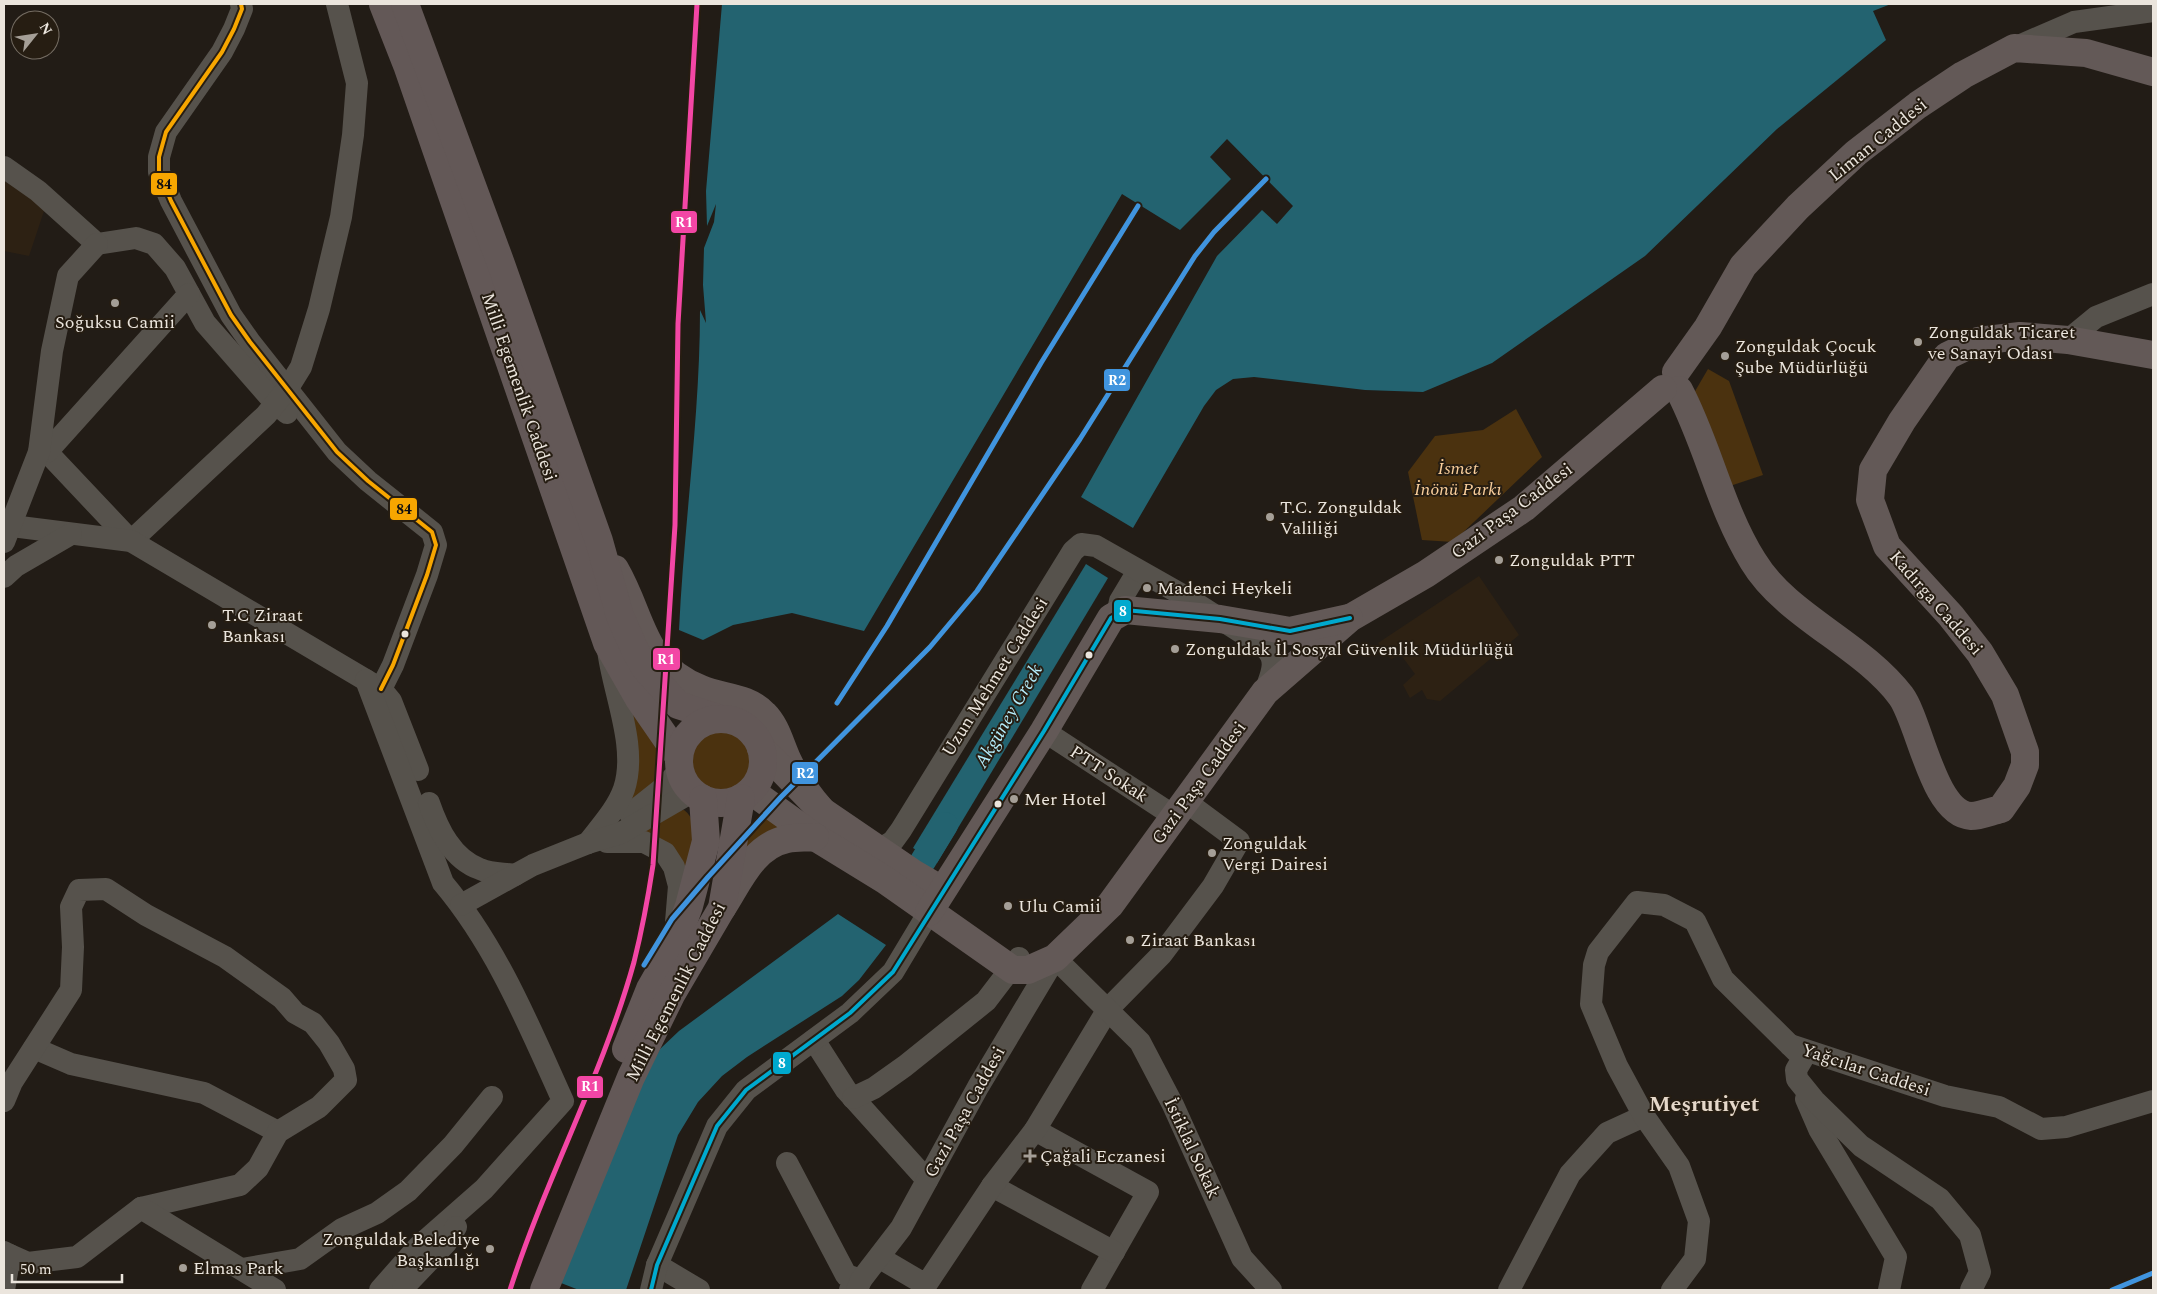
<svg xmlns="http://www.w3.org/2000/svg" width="2157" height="1294" viewBox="0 0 2157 1294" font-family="Spectral,serif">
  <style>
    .built { fill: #2d2113 }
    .green { fill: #4b320f }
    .water { fill: #236370 }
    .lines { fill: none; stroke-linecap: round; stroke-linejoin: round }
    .river { stroke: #236370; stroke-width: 26 }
    .minor { stroke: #56524c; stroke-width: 22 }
    .major { stroke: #635957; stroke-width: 28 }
    .highway { stroke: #635857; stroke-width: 28 }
    .bus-1-casing { stroke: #261d12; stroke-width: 8 }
    .bus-2-casing { stroke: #261d12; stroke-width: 8 }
    .bus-1 { stroke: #00a9ce; stroke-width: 4 }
    .bus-2 { stroke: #f7a600; stroke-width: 4 }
    .rail-1-casing { stroke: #261d12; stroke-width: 9 }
    .rail-2-casing { stroke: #261d12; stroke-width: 9 }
    .rail-1 { stroke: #f346a5; stroke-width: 5 }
    .rail-2 { stroke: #4094de; stroke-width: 5 }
    .poi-dot { fill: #a59f97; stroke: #261d12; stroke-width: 2 }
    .bus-dot { fill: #ebe5dd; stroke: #261d12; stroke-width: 2 }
    .labels { text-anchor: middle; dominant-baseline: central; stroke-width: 4; stroke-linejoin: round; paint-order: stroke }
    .street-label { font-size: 18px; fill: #ebe5dd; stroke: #261d12 }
    .poi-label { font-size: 18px; fill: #ebe5dd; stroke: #261d12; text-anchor: start }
    .park-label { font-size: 18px; font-style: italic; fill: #facf9c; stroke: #261d12 }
    .water-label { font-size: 19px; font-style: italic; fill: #b5eefd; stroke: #261d12 }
    .district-label { font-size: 22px; font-weight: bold; fill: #e5d8ca; stroke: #261d12 }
    .line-badge { stroke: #261d12; stroke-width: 2 }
    .badge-label { font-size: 14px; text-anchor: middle; font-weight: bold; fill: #fff }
    .pale-badge-label { font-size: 14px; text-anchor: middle; font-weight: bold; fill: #111 }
  </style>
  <rect width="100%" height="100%" fill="#221c16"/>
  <!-- built -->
  <g class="built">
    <polygon points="4,177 45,208 29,256 4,251"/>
    <polygon points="1479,576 1519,635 1440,701 1427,699 1422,690 1410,698 1403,685 1415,674 1401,655 1391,659 1378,643"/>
  </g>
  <!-- green -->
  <g class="green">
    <polygon points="1708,369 1729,381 1763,475 1730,486 1694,393"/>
    <polygon points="1516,409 1542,457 1453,542 1422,540 1408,472 1435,436 1483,430"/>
    <polygon points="622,694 658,746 654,790 624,811"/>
    <circle cx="721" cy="760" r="35"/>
    <path d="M684,810c19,14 6,43 3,63l-47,-44 33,-18z"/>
    <polygon points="767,816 789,831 742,863 742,845"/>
  </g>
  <!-- water -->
  <g class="water">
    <path d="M722,4h1169l-18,7 13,29 -109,89 -132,127 -153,107 -69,29 -58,-2 -111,-13 -21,2 -17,11 -12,16 -71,122 -52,-31 136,-241 45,-46 15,14 16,-18 -66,-67 -17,18 21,22 -51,51 -58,-36 -258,437 -72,-18 -59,12 -30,15 -24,-10c5,-107 21,-213 21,-320l6,13 -3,-38 1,-37 10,-26 2,-18 -9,22 -1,-35z"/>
    <polygon points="1086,564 1108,578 937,863 913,848"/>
    <polygon points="838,914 886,945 859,980 842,996 747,1057 722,1076 698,1102 678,1135 626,1290 579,1290 561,1283 638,1090 660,1049 679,1031"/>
  </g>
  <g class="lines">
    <!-- river -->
    <polyline class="river" points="923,861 945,825"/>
    <!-- minor -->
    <g class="minor">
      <polyline points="241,4 242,9 234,29 222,52 166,132 159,157 159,172 171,201 231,315 250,342 337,452 368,481 432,532 436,545 427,575 393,665 381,689"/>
      <polyline points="2014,48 2074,22 2153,11"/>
      <polyline points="4,167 38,191 97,244 136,238 154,244 175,268 205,323 275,403 287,413"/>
      <polyline points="2068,340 2096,317 2153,294"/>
      <polyline points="39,452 47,452 131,541 266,415 288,388 301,367 319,309 341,217 353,135 357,83 337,4"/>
      <polyline points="47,452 189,294"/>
      <polyline points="4,525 131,541 381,689 391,701 418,770"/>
      <polyline points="4,542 39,452 52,351 68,276 97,244"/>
      <polyline points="4,577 16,566 71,534"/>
      <polyline points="1117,615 1120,601 1138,571"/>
      <path d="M366,680l77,203c54,64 86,143 120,218l-79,88 -66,58 -38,43"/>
      <polyline points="1044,731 1174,816"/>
      <path d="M429,803c9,26 23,56 51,66 11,5 23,4 35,6"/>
      <polyline points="630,814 664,787 680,770"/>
      <polyline points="607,842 644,842 665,853 674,867 679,886 676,922"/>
      <path d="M588,843c13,-17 29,-34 36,-54 14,-42 -11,-97 -16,-139"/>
      <path d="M880,849l13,-8 8,-11 172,-279 8,-7 15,2 90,51 78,50c16,13 6,29 1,45"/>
      <polyline points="461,905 533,865 588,843 621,833 692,792"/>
      <polyline points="814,1040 846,1090 927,1180"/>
      <polyline points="1790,1045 1945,1096 1999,1107 2041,1129 2066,1127 2153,1101"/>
      <polyline points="34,1048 71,1064 204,1093 278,1132"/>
      <polyline points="853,1098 874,1088 905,1066 986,1001 1019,958"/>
      <polyline points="1806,1099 1819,1129 1896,1257 1889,1290"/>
      <polyline points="4,1101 12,1082 71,990 73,947 71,907 79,890 106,889 146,915 225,957 282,998 295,1013 313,1023 329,1043 344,1069 346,1080 319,1107 278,1132 258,1168 240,1185 141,1208"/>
      <polyline points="1035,1130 1148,1192 1092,1290"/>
      <polyline points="787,1163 846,1275 861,1280 850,1290"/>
      <polyline points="992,1186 1114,1252"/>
      <polyline points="4,1252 10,1255 4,1290"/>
      <polyline points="10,1255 28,1263 77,1257 141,1208 275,1290"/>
      <polyline points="880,1258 926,1285 992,1186 1035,1130 1108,1009 1162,954 1213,886 1239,841 1185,801"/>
      <polyline points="657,1265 699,1290"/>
      <polyline points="242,1269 300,1259 342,1229 377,1213 408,1191 453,1145 492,1097"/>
      <polyline points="403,1288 446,1243 456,1227"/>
      <polyline points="651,1290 657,1265 717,1126 746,1090 850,1013 893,972 929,912"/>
      <polyline points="857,1290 861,1280 901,1228 978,1087 1055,958 1140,1042 1173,1105 1242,1258 1271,1290"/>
      <polyline points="1509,1290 1570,1174 1607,1133 1644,1116"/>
      <polyline points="1672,1290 1695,1259 1699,1221 1679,1166 1644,1116 1617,1066 1591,1004 1594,965 1598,952 1637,902 1664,905 1695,921 1723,979 1803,1058 1796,1070 1797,1079 1814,1100 1861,1146 1940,1199 1970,1235 1980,1272 1971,1290"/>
    </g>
    <!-- major -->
    <g class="major">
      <polyline points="1676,372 1708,327 1743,266 1798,207 1856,153 1918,105 1963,75 2014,48 2086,53 2153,72"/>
      <path d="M1679,390c29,55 41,118 74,171 33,55 109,83 148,135 19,26 32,118 70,120 9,0 21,-5 30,-7l16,-23 8,-21v-13l-20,-57 -25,-42 -29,-37 -64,-70 -17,-46 3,-30 29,-49 45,-65 31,-15 42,-5 48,4 85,15"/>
      <path d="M615,569c29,50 25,95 86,120 21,9 46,7 63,25 13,13 16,30 24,47 9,19 20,34 34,50"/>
      <polyline points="761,748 822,811 913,873 942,890"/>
      <polyline points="751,791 815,837 885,880 1013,970 1028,970 1055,958 1110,905 1265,692 1350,618 1426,574 1524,508 1663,389"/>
      <path d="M722,908c17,-26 31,-62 65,-69 9,-2 19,-1 28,-2"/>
      <polyline points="929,912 1044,731 1111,618 1125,610 1220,619 1290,631 1349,618"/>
    </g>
    <!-- highway -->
    <g class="highway">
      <polyline points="383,4 407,65 607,643 639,699 679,757"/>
      <polyline points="405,4 501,264 599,541 620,616 635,650 645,668 678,705 718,718"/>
      <circle cx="721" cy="761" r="42"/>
      <polyline points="626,1049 650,989 674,947 689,906 706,841 703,799"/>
      <polyline points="544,1290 631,1077 671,995 722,908 741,798"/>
    </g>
    <defs>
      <polyline id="bus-1" points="651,1290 657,1265 717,1126 746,1090 850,1013 893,972 1044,731 1111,618 1125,610 1220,619 1290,631 1350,618"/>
      <polyline id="bus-2" points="241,4 242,9 234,29 222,52 166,132 159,157 159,172 171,201 231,315 250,342 337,452 368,481 432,532 436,545 427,575 393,665 381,689"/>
    </defs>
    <!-- bus-1 casing -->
    <use href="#bus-1" class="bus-1-casing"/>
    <!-- bus-2 casing -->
    <use href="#bus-2" class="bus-2-casing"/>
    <!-- bus-1 -->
    <use href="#bus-1" class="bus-1"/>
    <!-- bus-2 -->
    <use href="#bus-2" class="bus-2"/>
    <defs>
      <path id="rail-1" d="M510,1290c35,-110 93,-216 124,-328 8,-32 14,-64 19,-97l22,-340 3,-201 19,-320"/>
      <g id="rail-2">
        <polyline points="837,703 887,626 1041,363 1138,206"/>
        <polyline points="644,965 672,919 708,877 781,797 930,647 977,591 1080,439 1195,256 1214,232 1266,179"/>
        <polyline points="2112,1290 2153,1273"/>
      </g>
    </defs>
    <!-- rail-1 casing -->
    <use href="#rail-1" class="rail-1-casing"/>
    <!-- rail-2 casing -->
    <use href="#rail-2" class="rail-2-casing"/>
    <!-- rail-1 -->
    <use href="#rail-1" class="rail-1"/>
    <!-- rail-2 -->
    <use href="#rail-2" class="rail-2"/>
  </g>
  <!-- markers -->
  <g class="poi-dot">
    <circle cx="115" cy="303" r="5"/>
    <circle cx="1918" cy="342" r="5"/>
    <circle cx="1725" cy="356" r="5"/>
    <circle cx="1270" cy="517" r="5"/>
    <circle cx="1499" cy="560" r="5"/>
    <circle cx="1147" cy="588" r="5"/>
    <circle cx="212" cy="625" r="5"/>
    <circle cx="1175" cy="649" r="5"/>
    <circle cx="1014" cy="799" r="5"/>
    <circle cx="1212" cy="853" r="5"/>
    <circle cx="1008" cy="906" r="5"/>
    <circle cx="1130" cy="940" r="5"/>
    <path d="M1027.5 1148.5h5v5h5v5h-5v5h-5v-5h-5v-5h5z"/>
    <circle cx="490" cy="1249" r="5"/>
    <circle cx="183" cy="1268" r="5"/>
  </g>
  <g class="bus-dot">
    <circle cx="405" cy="634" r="4.5"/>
    <circle cx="1089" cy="655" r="4.5"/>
    <circle cx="998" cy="804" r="4.5"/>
  </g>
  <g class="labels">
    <!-- street labels -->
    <g class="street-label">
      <text transform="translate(1878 140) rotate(-39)">Liman Caddesi</text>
      <text transform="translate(519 387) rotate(71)">Milli Egemenlik Caddesi</text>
      <text transform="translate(1512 511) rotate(-37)">Gazi Paşa Caddesi</text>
      <text transform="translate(1936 603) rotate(49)">Kadırga Caddesi</text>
      <text transform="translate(995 677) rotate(-58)">Uzun Mehmet Caddesi</text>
      <text transform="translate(1109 774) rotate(33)">PTT Sokak</text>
      <text transform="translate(1199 783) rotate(-54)">Gazi Paşa Caddesi</text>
      <text transform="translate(676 992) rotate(-63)">Milli Egemenlik Caddesi</text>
      <text transform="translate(1866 1070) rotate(18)">Yağcılar Caddesi</text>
      <text transform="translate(965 1112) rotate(-61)">Gazi Paşa Caddesi</text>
      <text transform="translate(1192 1148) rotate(65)">İstiklal Sokak</text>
    </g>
    <!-- poi labels -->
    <g class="poi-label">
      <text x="115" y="322" text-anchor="middle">Soğuksu Camii</text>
      <text x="1928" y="332">Zonguldak Ticaret<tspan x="1928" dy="21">ve Sanayi Odası</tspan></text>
      <text x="1735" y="346">Zonguldak Çocuk<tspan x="1735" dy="21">Şube Müdürlüğü</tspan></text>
      <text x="1280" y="507">T.C. Zonguldak<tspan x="1280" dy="21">Valiliği</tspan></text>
      <text x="1509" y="560">Zonguldak PTT</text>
      <text x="1157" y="588">Madenci Heykeli</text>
      <text x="222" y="615">T.C Ziraat<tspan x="222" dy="21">Bankası</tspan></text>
      <text x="1185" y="649">Zonguldak İl Sosyal Güvenlik Müdürlüğü</text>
      <text x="1024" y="799">Mer Hotel</text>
      <text x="1222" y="843">Zonguldak<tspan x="1222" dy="21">Vergi Dairesi</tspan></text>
      <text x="1018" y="906">Ulu Camii</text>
      <text x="1140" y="940">Ziraat Bankası</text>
      <text x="1040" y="1156">Çağali Eczanesi</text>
      <text x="480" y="1239" text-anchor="end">Zonguldak Belediye<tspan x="480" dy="21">Başkanlığı</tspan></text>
      <text x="193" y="1268">Elmas Park</text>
    </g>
    <!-- park labels -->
    <g class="park-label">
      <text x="1458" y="468">İsmet<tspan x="1458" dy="21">İnönü Parkı</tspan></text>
    </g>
    <!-- water labels -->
    <g class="water-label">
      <text transform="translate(1009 716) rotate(-60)">Akgüney Creek</text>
    </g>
    <!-- district labels -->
    <g class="district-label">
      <text x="1704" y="1104">Meşrutiyet</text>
    </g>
  </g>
  <g class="line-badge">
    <rect x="150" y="172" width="28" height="24" rx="5" fill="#f7a600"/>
    <rect x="670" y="210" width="28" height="24" rx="5" fill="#f346a5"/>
    <rect x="1103" y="368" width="28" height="24" rx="5" fill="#4094de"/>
    <rect x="389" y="497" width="29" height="24" rx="5" fill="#f7a600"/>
    <rect x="1113" y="599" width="19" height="24" rx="5" fill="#00a9ce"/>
    <rect x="652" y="647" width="29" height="24" rx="5" fill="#f346a5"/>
    <rect x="791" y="761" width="28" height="24" rx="5" fill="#4094de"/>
    <rect x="772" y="1051" width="20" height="24" rx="5" fill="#00a9ce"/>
    <rect x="576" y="1075" width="28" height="24" rx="5" fill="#f346a5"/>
  </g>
  <g class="badge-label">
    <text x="684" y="227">R1</text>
    <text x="1117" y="385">R2</text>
    <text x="1123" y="616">8</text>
    <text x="666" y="664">R1</text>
    <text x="805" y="778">R2</text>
    <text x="782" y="1068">8</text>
    <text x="590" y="1091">R1</text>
  </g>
  <g class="pale-badge-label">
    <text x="164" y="189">84</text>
    <text x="404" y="514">84</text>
  </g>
  <!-- border -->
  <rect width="2157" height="1294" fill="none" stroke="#ebe5dd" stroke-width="10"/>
  <!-- north arrow -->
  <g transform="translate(35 35) rotate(60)"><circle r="24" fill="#261d12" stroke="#756d63"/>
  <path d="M0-4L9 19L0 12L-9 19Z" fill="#a59f97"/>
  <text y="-8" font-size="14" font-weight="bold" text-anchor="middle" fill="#ebe5dd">N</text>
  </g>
  <!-- scale -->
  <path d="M12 1274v8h110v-8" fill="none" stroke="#ebe5dd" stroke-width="2.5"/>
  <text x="20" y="1274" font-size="15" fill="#ebe5dd" stroke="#261d12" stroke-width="4" paint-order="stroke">50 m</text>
</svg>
